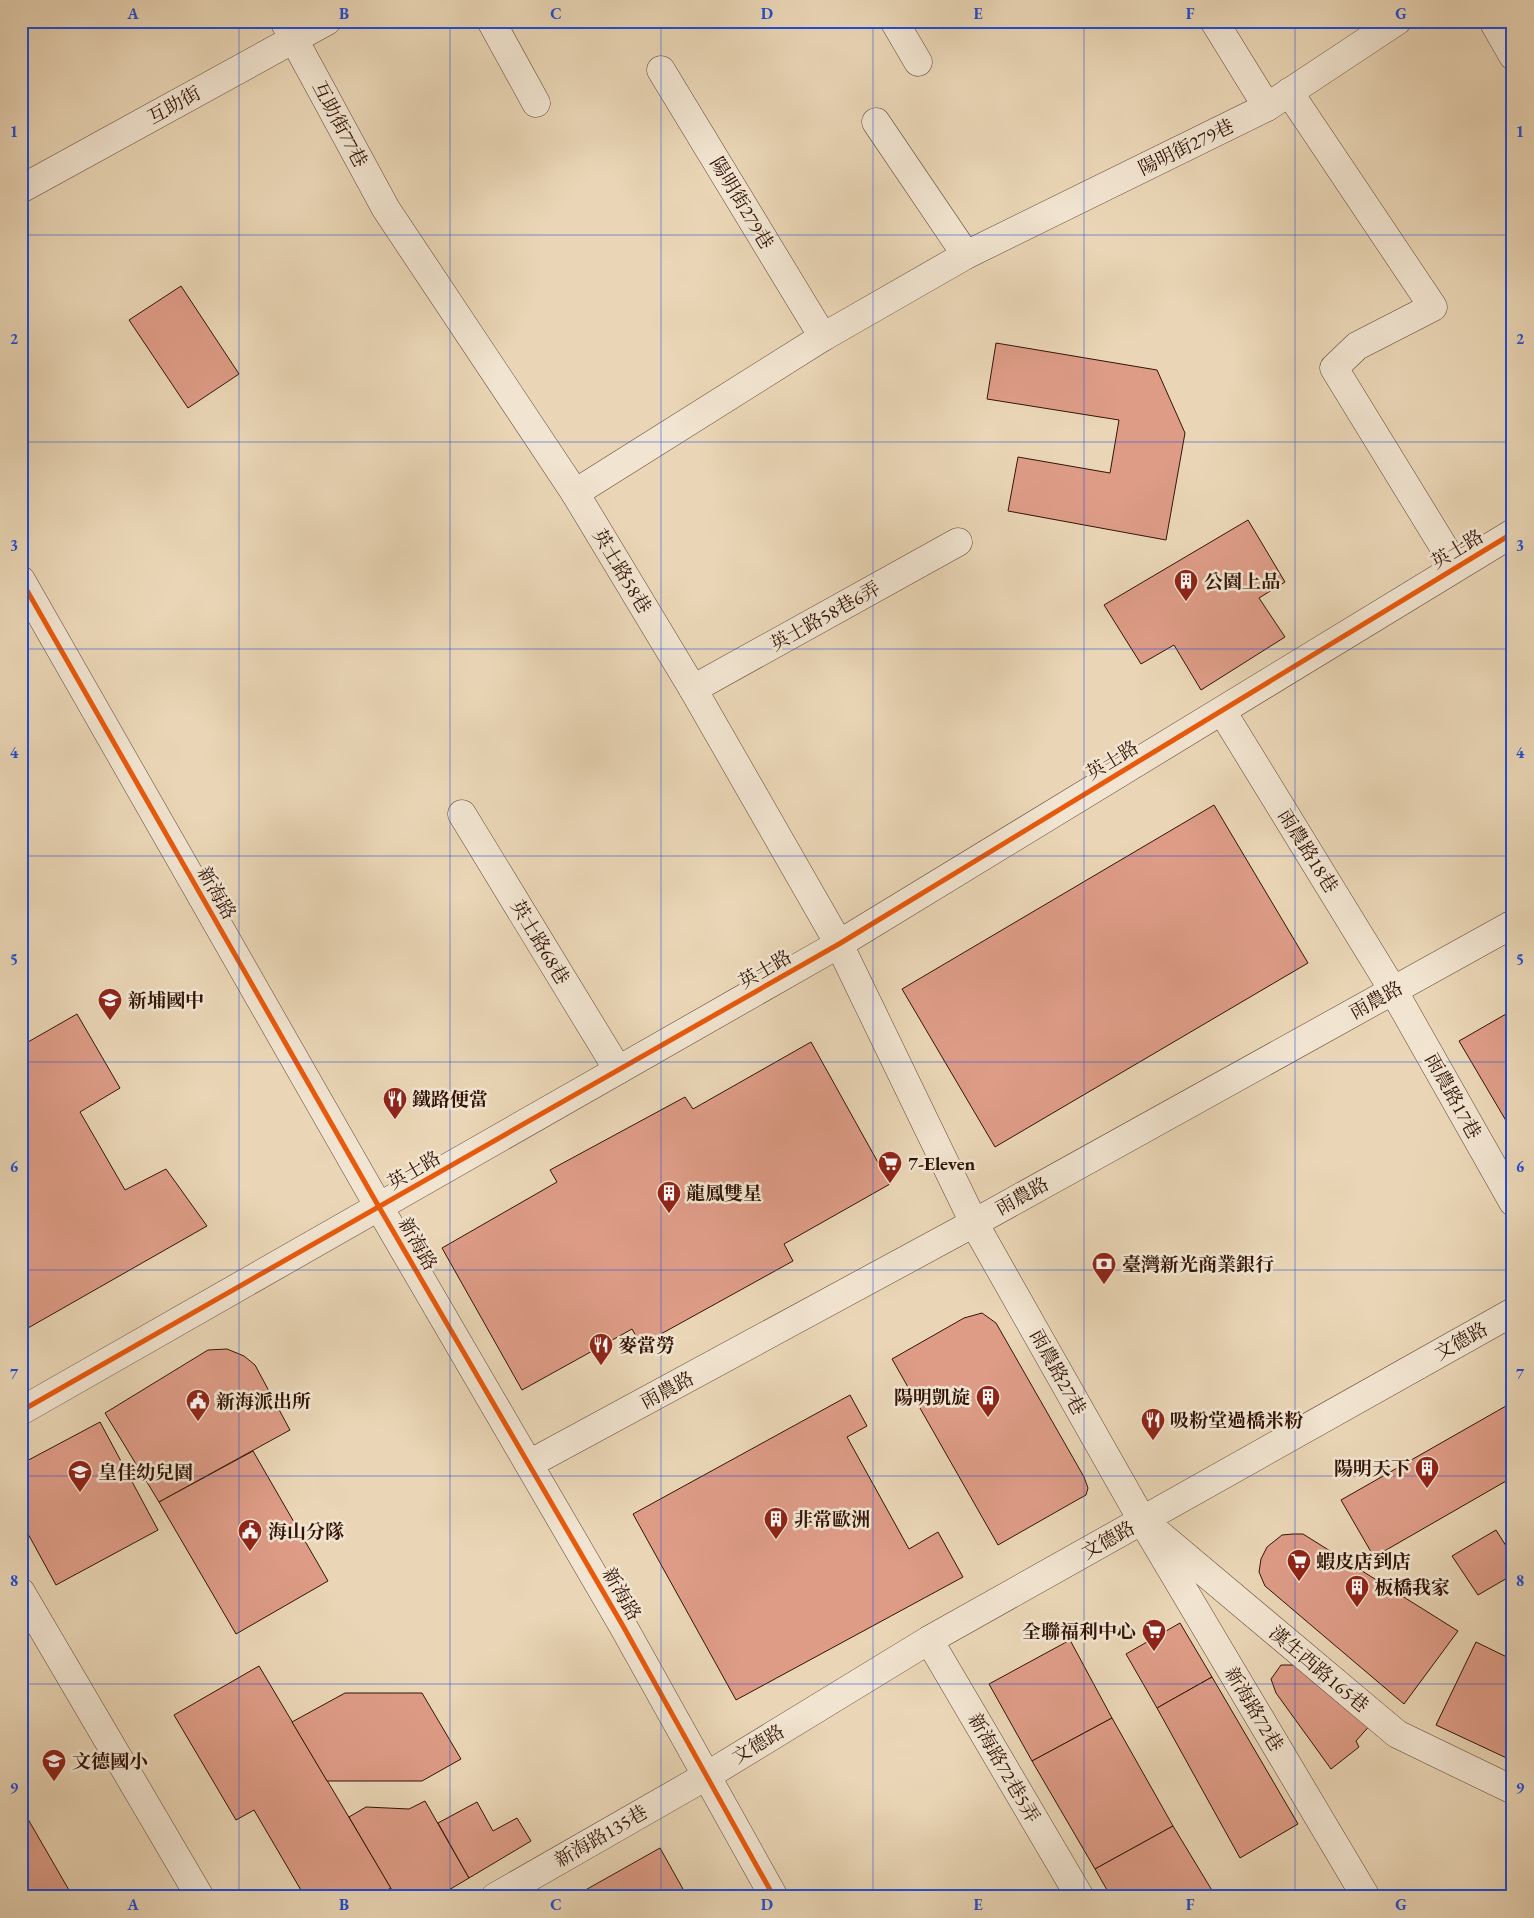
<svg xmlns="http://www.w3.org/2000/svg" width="1534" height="1918" viewBox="0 0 1534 1918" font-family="'EB Garamond','Noto Serif TC',serif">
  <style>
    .building { fill: #de9c87; stroke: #321407 }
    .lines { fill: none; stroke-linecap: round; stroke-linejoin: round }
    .minor-casing { stroke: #604433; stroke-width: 29 }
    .minor { stroke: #f1e4d0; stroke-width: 28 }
    .cycleway-casing { stroke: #f1e4d0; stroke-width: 8 }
    .cycleway { stroke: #e8590c; stroke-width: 5 }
    .grid { fill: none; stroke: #1d4ed8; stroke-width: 1; stroke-opacity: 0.55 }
    .labels { text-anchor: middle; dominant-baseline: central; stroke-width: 5; stroke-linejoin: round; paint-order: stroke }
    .street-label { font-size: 19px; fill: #321407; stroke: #f1e4d0 }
    .poi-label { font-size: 19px; font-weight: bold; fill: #321407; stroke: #f1e4d0; text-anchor: start }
    .neatline { fill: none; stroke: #1d4ed8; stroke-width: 2 }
    .grid-label { font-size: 16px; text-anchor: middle; font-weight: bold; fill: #1d4ed8 }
  </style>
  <rect width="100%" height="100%" fill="#ead6b6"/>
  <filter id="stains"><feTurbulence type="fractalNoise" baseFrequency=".004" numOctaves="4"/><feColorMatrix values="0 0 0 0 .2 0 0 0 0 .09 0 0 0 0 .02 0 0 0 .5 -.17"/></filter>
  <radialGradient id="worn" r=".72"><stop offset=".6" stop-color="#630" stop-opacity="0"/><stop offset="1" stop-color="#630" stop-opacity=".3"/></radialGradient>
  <!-- building -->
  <g class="building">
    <polygon points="181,286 239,374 188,408 129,320"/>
    <polygon points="996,343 1157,370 1185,433 1166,540 1008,511 1018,457 1110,473 1119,420 987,399"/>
    <polygon points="1248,520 1285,582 1259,598 1285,637 1201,690 1174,645 1141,664 1104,605"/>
    <polygon points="1214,805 1308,963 995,1147 902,989"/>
    <polygon points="1513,1010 1513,1114 1505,1119 1459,1041"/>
    <polygon points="77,1014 120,1088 80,1112 125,1190 166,1169 207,1226 21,1332 21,1046"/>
    <polygon points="811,1042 890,1184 784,1244 793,1261 641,1345 632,1329 522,1390 442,1248 557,1182 550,1170 685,1097 693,1109"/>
    <polygon points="1513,1114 1513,1133 1505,1119"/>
    <polygon points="982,1313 996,1323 1084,1477 1088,1488 1086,1495 1077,1500 998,1545 892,1359 964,1318"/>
    <polygon points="227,1349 244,1356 255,1365 290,1430 159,1502 105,1413 208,1350"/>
    <polygon points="850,1395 867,1426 847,1437 909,1549 938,1532 963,1577 736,1700 633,1514"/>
    <polygon points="1513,1402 1513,1477 1374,1557 1341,1500"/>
    <polygon points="100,1422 158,1530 56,1585 21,1521 21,1464"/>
    <polygon points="253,1451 328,1581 236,1634 159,1502"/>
    <polygon points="1496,1530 1513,1557 1513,1583 1509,1577 1478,1595 1452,1556"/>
    <polygon points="1293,1534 1303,1534 1458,1631 1404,1704 1265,1586 1259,1572 1261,1559 1267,1547 1282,1535"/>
    <polygon points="1180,1623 1212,1677 1157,1708 1126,1654"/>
    <polygon points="1070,1640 1112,1718 1032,1761 989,1684"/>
    <polygon points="1476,1642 1513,1660 1513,1761 1436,1725"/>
    <polygon points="1281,1665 1295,1665 1371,1724 1356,1741 1359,1747 1331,1769 1276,1693 1271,1679"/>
    <polygon points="259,1666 391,1888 375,1897 305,1897 254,1810 236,1820 174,1715"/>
    <polygon points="1212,1677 1298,1824 1240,1858 1157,1708"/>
    <polygon points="345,1693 422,1693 461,1759 422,1781 327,1781 292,1722"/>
    <polygon points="1112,1718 1173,1826 1095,1869 1032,1761"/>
    <polygon points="425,1801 469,1878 437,1897 396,1897 349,1817 366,1807 409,1809"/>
    <polygon points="477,1802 493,1831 517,1818 531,1841 469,1878 438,1823"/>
    <polygon points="21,1807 73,1897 21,1897"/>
    <polygon points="1173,1826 1216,1897 1111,1897 1095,1869"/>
    <polygon points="660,1848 683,1889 669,1897 573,1897"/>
  </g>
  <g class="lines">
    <defs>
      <g id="minor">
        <polyline points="284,21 386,209 575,493 693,689 839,944 974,1223 1142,1520 1366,1897"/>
        <polyline points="491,21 536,103"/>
        <polyline points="894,21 918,62"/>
        <polyline points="1214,21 1267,107"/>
        <polyline points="1493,21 1513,56"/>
        <polyline points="661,70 823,337"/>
        <polyline points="1289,92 1433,307 1357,346 1334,368 1456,567"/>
        <polyline points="876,122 966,255"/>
        <polyline points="21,189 327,21"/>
        <polyline points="575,493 823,337 966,255 1267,107 1397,21"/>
        <polyline points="21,580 379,1207 623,1626 774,1897"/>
        <polyline points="693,689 958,542"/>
        <polyline points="1222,711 1393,990 1513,1202"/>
        <polyline points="462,814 618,1070"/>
        <polyline points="21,1411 839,944 1513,533"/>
        <polyline points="529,1464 974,1223 1513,924"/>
        <polyline points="1159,1534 1397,1734 1513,1790"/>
        <polyline points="21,1592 200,1897"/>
        <polyline points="929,1640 1080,1897"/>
        <polyline points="495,1897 708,1775 929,1640 1513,1312"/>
      </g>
    </defs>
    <!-- minor casing -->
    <use href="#minor" class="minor-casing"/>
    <!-- minor -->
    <use href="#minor" class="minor"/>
    <defs>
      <g id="cycleway">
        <polyline points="21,580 379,1207 623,1626 774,1897"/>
        <polyline points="21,1411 839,944 1513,533"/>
      </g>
    </defs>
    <!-- cycleway casing -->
    <use href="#cycleway" class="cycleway-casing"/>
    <!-- cycleway -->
    <use href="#cycleway" class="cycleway"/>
  </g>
  <!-- grid -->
  <path class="grid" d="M239,21v1876M450,21v1876M661,21v1876M873,21v1876M1084,21v1876M1295,21v1876M21,235h1492M21,442h1492M21,649h1492M21,856h1492M21,1062h1492M21,1270h1492M21,1476h1492M21,1684h1492"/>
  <!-- icons -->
  <defs>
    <symbol id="building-pin" viewBox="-11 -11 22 30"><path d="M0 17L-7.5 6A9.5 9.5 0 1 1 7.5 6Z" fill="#8f2418" stroke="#f1e4d0"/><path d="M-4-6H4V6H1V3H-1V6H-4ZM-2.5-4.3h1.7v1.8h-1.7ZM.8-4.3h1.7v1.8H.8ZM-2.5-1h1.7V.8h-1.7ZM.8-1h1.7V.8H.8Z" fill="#fff"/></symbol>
    <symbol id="school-pin" viewBox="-11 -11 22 30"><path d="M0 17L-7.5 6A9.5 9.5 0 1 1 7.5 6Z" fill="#8f2418" stroke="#f1e4d0"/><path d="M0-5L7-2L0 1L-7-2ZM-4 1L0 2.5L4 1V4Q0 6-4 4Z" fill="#fff"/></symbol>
    <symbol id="restaurant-pin" viewBox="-11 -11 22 30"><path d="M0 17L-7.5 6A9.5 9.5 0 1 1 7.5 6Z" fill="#8f2418" stroke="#f1e4d0"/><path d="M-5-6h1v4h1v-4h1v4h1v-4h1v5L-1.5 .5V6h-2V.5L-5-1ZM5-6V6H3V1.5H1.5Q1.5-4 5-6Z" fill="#fff"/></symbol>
    <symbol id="supermarket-pin" viewBox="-11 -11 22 30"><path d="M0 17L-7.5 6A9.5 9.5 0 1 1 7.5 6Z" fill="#8f2418" stroke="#f1e4d0"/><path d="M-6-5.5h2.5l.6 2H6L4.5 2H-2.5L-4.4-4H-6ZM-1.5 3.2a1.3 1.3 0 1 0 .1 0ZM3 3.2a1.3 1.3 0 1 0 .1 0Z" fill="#fff"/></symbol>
    <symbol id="bank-pin" viewBox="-11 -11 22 30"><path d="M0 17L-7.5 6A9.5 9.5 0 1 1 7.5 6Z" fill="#8f2418" stroke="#f1e4d0"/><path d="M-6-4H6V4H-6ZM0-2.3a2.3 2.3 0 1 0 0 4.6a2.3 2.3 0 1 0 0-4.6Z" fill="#fff"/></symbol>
    <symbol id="civic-pin" viewBox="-11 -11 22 30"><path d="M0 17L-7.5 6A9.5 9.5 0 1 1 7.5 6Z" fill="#8f2418" stroke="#f1e4d0"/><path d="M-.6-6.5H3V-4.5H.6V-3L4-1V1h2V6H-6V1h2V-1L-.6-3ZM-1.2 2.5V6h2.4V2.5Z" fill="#fff"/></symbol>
  </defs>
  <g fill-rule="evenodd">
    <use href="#building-pin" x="1172" y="567" width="28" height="38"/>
    <use href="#school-pin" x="96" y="986" width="28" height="38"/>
    <use href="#restaurant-pin" x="381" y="1085" width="28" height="38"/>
    <use href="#supermarket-pin" x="876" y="1149" width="28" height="38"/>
    <use href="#building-pin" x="655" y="1179" width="28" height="38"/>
    <use href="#bank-pin" x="1090" y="1250" width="28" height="38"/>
    <use href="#restaurant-pin" x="587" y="1331" width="28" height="38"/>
    <use href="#building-pin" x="974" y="1383" width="28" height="38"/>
    <use href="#civic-pin" x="184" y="1387" width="28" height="38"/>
    <use href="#restaurant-pin" x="1139" y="1406" width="28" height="38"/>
    <use href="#building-pin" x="1413" y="1454" width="28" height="38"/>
    <use href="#school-pin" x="66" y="1458" width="28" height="38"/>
    <use href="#building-pin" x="762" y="1505" width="28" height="38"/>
    <use href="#civic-pin" x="236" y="1517" width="28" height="38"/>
    <use href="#supermarket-pin" x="1285" y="1547" width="28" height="38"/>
    <use href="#building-pin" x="1343" y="1573" width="28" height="38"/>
    <use href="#supermarket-pin" x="1140" y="1617" width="28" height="38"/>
    <use href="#school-pin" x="40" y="1747" width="28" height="38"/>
  </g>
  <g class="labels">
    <!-- street labels -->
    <g class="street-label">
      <text transform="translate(174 105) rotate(-29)">互助街</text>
      <text transform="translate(340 124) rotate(62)">互助街77巷</text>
      <text transform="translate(1186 147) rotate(-26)">陽明街279巷</text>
      <text transform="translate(742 203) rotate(59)">陽明街279巷</text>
      <text transform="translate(1457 549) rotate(-31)">英士路</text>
      <text transform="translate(622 571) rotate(59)">英士路58巷</text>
      <text transform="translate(825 616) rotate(-29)">英士路58巷6弄</text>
      <text transform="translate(1112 760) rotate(-31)">英士路</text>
      <text transform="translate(1308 851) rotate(58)">雨農路18巷</text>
      <text transform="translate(217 893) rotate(60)">新海路</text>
      <text transform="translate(540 942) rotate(59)">英士路68巷</text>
      <text transform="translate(765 969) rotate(-30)">英士路</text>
      <text transform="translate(1376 1000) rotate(-29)">雨農路</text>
      <text transform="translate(1453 1096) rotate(61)">雨農路17巷</text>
      <text transform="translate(414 1170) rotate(-30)">英士路</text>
      <text transform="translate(1022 1196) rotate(-29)">雨農路</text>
      <text transform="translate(418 1244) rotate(60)">新海路</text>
      <text transform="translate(1461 1341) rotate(-29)">文德路</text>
      <text transform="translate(1058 1372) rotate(61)">雨農路27巷</text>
      <text transform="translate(667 1390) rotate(-28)">雨農路</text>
      <text transform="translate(1108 1540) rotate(-29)">文德路</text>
      <text transform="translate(622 1594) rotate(60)">新海路</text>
      <text transform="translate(1319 1669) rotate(40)">漢生西路165巷</text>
      <text transform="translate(1254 1709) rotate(59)">新海路72巷</text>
      <text transform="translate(758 1744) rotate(-31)">文德路</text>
      <text transform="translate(1004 1768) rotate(60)">新海路72巷5弄</text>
      <text transform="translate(601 1836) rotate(-30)">新海路135巷</text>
    </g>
    <!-- poi labels -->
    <g class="poi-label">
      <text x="1204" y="581">公園上品</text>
      <text x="128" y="1000">新埔國中</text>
      <text x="412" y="1099">鐵路便當</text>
      <text x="908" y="1163">7-Eleven</text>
      <text x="686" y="1193">龍鳳雙星</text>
      <text x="1122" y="1264">臺灣新光商業銀行</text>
      <text x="618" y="1345">麥當勞</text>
      <text x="970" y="1397" text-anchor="end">陽明凱旋</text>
      <text x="216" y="1401">新海派出所</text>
      <text x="1170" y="1420">吸粉堂過橋米粉</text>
      <text x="1410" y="1468" text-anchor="end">陽明天下</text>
      <text x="98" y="1472">皇佳幼兒園</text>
      <text x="794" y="1519">非常歐洲</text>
      <text x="268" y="1531">海山分隊</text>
      <text x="1316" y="1561">蝦皮店到店</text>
      <text x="1374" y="1587">板橋我家</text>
      <text x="1136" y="1631" text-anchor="end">全聯福利中心</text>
      <text x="72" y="1761">文德國小</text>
    </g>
  </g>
  <!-- margin -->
  <rect width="1534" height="1918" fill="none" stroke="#ead6b6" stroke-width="55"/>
  <rect x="28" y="28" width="1478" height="1862" class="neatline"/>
  <g class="grid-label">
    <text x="133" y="19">A</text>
    <text x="344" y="19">B</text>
    <text x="556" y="19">C</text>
    <text x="767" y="19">D</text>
    <text x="978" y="19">E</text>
    <text x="1190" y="19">F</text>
    <text x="1401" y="19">G</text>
    <text x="14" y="137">1</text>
    <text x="1520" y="137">1</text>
    <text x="14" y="344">2</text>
    <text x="1520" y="344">2</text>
    <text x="14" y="551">3</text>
    <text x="1520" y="551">3</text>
    <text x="14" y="758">4</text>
    <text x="1520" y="758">4</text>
    <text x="14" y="965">5</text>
    <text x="1520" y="965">5</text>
    <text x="14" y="1172">6</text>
    <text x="1520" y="1172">6</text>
    <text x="14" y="1379">7</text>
    <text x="1520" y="1379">7</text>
    <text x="14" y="1586">8</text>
    <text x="1520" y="1586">8</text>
    <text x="14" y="1793">9</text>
    <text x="1520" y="1793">9</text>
    <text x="133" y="1910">A</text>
    <text x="344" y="1910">B</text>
    <text x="556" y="1910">C</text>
    <text x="767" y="1910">D</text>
    <text x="978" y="1910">E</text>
    <text x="1190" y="1910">F</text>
    <text x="1401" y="1910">G</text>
  </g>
  <rect width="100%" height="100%" filter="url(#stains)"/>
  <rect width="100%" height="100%" fill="url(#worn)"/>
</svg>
